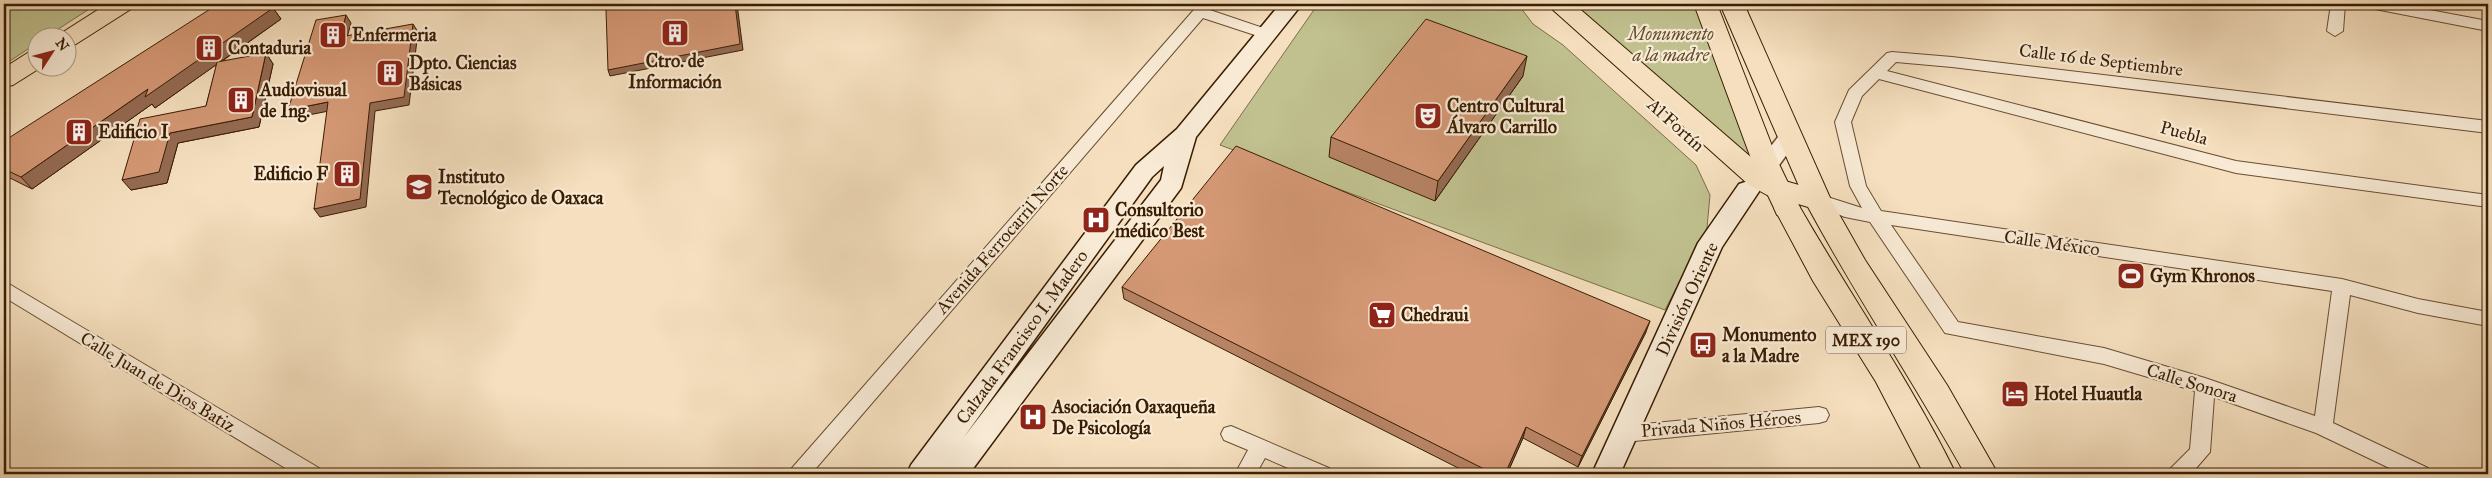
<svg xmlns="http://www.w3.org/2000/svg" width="2492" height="478" viewBox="0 0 2492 478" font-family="'IM FELL Great Primer',serif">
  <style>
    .green { fill: #c0c18f; stroke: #7c6f48 }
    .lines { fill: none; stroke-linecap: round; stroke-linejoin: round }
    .minor-casing { stroke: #684e31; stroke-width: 2 }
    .tertiary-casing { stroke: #684e31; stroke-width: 3 }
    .secondary-casing { stroke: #391d02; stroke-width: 3 }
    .primary-casing { stroke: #391d02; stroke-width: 2 }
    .trunk-casing { stroke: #391d02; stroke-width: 2 }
    .minor { fill: #f8ead5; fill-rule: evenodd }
    .tertiary { fill: #f8ead5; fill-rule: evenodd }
    .secondary { fill: #f8ead5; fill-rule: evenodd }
    .primary { fill: #f5dfbe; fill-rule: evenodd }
    .trunk { fill: #f5dfbe; fill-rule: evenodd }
    .wall { fill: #b68365; stroke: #391d02 }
    .shaded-wall { fill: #946a52; stroke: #391d02 }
    .building { fill: #d49875; stroke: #391d02 }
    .labels { text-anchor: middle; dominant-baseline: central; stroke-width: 4.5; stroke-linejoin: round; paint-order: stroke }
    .shield { fill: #f8ead5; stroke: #725a41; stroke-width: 1 }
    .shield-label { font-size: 16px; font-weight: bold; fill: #391d02 }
    .park-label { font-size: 18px; font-style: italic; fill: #624e2c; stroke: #f8ead5 }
    .poi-label { font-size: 18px; font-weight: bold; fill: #391d02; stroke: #f8ead5; text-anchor: start }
    .street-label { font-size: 18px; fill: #391d02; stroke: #f8ead5 }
  </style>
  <rect width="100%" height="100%" fill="#f5dfbe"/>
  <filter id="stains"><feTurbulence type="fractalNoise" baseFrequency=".004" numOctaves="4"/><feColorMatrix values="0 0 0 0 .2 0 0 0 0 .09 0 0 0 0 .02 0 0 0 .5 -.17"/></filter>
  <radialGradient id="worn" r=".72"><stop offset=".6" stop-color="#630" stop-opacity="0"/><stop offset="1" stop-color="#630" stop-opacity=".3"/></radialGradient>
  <!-- green -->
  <g class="green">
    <polygon points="4,4 97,4 46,37 38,38 37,43 4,65"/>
    <polygon points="1318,4 1518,4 1533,24 1563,45 1696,165 1710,195 1707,228 1665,310 1220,145"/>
    <polygon points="1566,4 1699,4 1753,159 1745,158 1577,16"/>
  </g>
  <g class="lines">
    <defs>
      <g id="minor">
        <polygon points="1199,4 1214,4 1210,10 1272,31 1275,34 1267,39 1203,18 811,474 789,474 792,468"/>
        <polygon points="2331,4 2345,4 2343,31 2335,36 2327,31"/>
        <polygon points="2368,4 2398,4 2488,21 2488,31 2375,9 2370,7"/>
        <path d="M1892,52l60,5 536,64v12l-536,-66 -56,-5 -9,9 349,90 252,34v12l-252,-34 -357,-94 -17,17 -11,26 15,64 15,25 461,68 76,20 70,13v14l-70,-13 -68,-18 -17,128 95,45 3,6h-29l-86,-41 -102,-36 -4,55 -19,22h-23l3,-6 19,-19 5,-58 -91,-27 -159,-31 -75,-111 -25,-5 -33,-13 -3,-4 3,-4 6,-2 44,14 -12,-22 -15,-64 14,-32 38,-37zM1891,225l441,66 -17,125 -110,-38 -101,-30 -146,-26z"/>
        <polygon points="4,281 319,468 322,474 295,474 4,297"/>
        <polygon points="1819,407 1826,409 1829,415 1826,421 1819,423 1624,442 1617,440 1614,434 1617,428 1624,426"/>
        <polygon points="1231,426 1329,468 1332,474 1302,474 1265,458 1256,474 1235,474 1248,450 1224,440 1221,434 1224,428"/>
      </g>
      <polygon id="tertiary" points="1789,130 1796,132 1799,137 1796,142 1766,183 1758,186 1750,183 1747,178 1750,173 1782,132"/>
      <g id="secondary">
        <path d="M1280,4h22l-106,133 -15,51 -212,286h-30l2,-4 -4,4h-30l4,-9 225,-300 41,-36zM1164,166l-3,14 -197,257 188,-260z"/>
        <polygon points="1748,181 1757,184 1760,190 1722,247 1620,474 1592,474 1698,243 1739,184"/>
      </g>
      <g id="primary">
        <polygon points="107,4 135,4 131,9 76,44 68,47 68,38 57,38 60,34"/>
        <path d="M1549,4h25l193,167 18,10 42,12 38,67 82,125 51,89h-33c-50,-90 -108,-176 -157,-267l-10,-3c52,91 112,176 158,270h-32l-48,-92 -63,-101 -39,-73 3,-7 6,-2 -16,-4 -18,-10 -197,-176z"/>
        <polygon points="38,50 38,68 40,68 13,85 4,87 4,68 29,52"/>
      </g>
      <g id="trunk">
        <polygon points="1694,4 1717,4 1779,164 1800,208 1797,215 1787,218 1777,215 1774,208 1753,164"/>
        <polygon points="1720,4 1744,4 1831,200 1827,207 1818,210 1809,207 1805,200"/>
      </g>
    </defs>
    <!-- minor casing -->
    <use href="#minor" class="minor-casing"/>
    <!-- tertiary casing -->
    <use href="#tertiary" class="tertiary-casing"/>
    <!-- secondary casing -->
    <use href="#secondary" class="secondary-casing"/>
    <!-- primary casing -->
    <use href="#primary" class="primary-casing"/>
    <!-- trunk casing -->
    <use href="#trunk" class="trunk-casing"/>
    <!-- minor -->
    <use href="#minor" class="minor"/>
    <!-- tertiary -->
    <use href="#tertiary" class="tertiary"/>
    <!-- secondary -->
    <use href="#secondary" class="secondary"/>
    <!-- primary -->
    <use href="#primary" class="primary"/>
    <!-- trunk -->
    <use href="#trunk" class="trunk"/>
  </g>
  <!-- wall -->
  <g class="wall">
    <polygon points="273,8 281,19 221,62 266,53 273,64 259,127 178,143 167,183 131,190 206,106 217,64 155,108 152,104 32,189 4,175 4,141"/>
    <polygon points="1523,76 1435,201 1329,157 1331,137"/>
    <polygon points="1122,287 1646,332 1578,467 1523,438 1507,474 1470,474 1124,299"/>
  </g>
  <!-- shaded-wall -->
  <g class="shaded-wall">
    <polygon points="735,4 737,4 743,50 610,76 608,70"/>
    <polygon points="273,8 281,19 155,108 152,104 32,189 21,177 148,89"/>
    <polygon points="346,15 351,23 345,45 340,37"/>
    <polygon points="413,24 418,32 409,105 375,111 366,207 320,217 314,209 370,103"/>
    <polygon points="266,53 273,64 259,127 178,143 167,183 131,190 122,180 170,133 252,117"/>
    <polygon points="1527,56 1523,76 1435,201 1438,181"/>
    <polygon points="328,102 334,110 293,118 288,110"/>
    <polygon points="1650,321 1646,332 1578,467 1582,456"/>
    <polygon points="1526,427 1523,438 1507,474 1505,474"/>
  </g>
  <!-- building -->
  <g class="building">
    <polygon points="218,4 263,4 273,8 145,97 148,89 21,177 4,169 4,141"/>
    <polygon points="639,4 735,4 740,44 608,70 606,10"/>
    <polygon points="346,15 340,37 413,24 404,97 370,103 360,199 314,209 328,102 288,110 316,20"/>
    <polygon points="1426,19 1527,56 1438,181 1331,137"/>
    <polygon points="266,53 252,117 170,133 159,172 122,180 140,119 206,106 217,62"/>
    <polygon points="1236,146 1650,321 1582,456 1526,427 1505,474 1494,474 1122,287"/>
  </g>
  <!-- icons -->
  <defs>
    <symbol id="building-square" viewBox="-11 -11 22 22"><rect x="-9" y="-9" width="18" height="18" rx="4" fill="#8f2418" stroke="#f8ead5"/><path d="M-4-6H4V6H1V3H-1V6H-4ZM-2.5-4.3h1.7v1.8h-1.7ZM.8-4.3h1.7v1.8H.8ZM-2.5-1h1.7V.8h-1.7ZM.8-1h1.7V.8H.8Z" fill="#fff"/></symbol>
    <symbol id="theatre-square" viewBox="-11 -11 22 22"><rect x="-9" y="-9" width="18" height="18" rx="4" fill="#8f2418" stroke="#f8ead5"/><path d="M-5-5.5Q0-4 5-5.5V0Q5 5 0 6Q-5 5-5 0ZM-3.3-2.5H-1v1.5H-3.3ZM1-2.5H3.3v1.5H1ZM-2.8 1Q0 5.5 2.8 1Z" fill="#fff"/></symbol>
    <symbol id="university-square" viewBox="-11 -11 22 22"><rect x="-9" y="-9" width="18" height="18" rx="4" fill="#8f2418" stroke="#f8ead5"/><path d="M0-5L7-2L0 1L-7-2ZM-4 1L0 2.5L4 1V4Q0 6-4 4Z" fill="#fff"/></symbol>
    <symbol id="hospital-square" viewBox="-11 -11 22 22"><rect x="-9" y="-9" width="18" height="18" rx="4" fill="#8f2418" stroke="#f8ead5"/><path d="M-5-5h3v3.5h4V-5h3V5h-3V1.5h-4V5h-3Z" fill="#fff"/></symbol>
    <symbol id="stadium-square" viewBox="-11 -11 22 22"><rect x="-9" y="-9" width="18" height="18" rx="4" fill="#8f2418" stroke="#f8ead5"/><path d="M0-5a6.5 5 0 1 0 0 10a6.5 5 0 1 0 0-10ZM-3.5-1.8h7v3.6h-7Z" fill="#fff"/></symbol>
    <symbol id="supermarket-square" viewBox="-11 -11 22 22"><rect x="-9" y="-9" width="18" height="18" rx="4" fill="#8f2418" stroke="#f8ead5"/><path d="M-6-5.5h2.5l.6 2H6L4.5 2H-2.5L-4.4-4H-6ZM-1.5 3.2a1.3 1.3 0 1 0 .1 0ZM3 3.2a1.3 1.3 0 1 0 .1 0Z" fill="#fff"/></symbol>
    <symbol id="bus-square" viewBox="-11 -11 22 22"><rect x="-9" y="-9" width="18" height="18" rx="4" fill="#8f2418" stroke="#f8ead5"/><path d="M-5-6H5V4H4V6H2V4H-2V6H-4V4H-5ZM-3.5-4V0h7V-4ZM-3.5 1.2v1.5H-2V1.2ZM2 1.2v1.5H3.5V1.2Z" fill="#fff"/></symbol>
    <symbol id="hotel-square" viewBox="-11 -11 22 22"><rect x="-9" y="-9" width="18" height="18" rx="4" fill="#8f2418" stroke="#f8ead5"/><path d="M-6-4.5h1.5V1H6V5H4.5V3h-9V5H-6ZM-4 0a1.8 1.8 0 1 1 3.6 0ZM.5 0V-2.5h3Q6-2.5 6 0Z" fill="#fff"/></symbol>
  </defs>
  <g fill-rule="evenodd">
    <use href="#building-square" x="659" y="17" width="32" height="32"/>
    <use href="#building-square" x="317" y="19" width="32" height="32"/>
    <use href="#building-square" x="193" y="32" width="32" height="32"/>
    <use href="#building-square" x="374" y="57" width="32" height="32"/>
    <use href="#building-square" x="225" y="84" width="32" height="32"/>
    <use href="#theatre-square" x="1412" y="100" width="32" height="32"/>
    <use href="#building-square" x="63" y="116" width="32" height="32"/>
    <use href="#building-square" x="331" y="158" width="32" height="32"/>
    <use href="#university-square" x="403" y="171" width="32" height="32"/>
    <use href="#hospital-square" x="1080" y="204" width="32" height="32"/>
    <use href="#stadium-square" x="2115" y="260" width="32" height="32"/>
    <use href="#supermarket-square" x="1366" y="299" width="32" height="32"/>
    <use href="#bus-square" x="1687" y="329" width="32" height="32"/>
    <use href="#hotel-square" x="1999" y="378" width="32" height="32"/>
    <use href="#hospital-square" x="1017" y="401" width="32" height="32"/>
  </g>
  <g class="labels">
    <!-- shield labels -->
    <rect class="shield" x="1826" y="326.5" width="80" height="27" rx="4"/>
    <g class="shield-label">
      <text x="1866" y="340">MEX 190</text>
    </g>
    <!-- park labels -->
    <g class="park-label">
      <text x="1671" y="34">Monumento<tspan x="1671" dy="21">a la madre</tspan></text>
    </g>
    <!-- poi labels -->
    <g class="poi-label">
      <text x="352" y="35">Enfermeria</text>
      <text x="228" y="48">Contaduria</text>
      <text x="675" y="61" text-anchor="middle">Ctro. de<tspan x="675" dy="21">Información</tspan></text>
      <text x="409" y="63">Dpto. Ciencias<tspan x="409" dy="21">Básicas</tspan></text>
      <text x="260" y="90">Audiovisual<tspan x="260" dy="21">de Ing.</tspan></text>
      <text x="1447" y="106">Centro Cultural<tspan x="1447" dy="21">Álvaro Carrillo</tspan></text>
      <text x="98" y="132">Edificio I</text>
      <text x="328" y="174" text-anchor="end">Edificio F</text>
      <text x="438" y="177">Instituto<tspan x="438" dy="21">Tecnológico de Oaxaca</tspan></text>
      <text x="1115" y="210">Consultorio<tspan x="1115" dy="21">médico Best</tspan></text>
      <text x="2150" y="276">Gym Khronos</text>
      <text x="1401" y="315">Chedraui</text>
      <text x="1722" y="335">Monumento<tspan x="1722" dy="21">a la Madre</tspan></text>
      <text x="2034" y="394">Hotel Huautla</text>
      <text x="1052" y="407">Asociación Oaxaqueña<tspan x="1052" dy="21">De Psicología</tspan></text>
    </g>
    <!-- street labels -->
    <g class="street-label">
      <text transform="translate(2101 60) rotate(7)">Calle 16 de Septiembre</text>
      <text transform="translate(1676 125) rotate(42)">Al Fortín</text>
      <text transform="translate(2184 133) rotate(15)">Puebla</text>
      <text transform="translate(1002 239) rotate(-49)">Avenida Ferrocarril Norte</text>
      <text transform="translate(2052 243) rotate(8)">Calle México</text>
      <text transform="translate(1687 299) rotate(-65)">División Oriente</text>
      <text transform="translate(1022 337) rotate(-54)">Calzada Francisco I. Madero</text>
      <text transform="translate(158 382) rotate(31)">Calle Juan de Dios Batiz</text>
      <text transform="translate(2192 383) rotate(17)">Calle Sonora</text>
      <text transform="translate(1721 424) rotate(-5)">Privada Niños Héroes</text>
    </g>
  </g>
  <!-- margin -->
  <rect width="2492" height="478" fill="none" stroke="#f5dfbe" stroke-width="20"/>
  <rect x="5" y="5" width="2482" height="468" fill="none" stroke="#391d02" stroke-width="2.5"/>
  <rect x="10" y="10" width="2472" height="458" fill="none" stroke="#391d02"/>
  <!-- north arrow -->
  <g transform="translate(52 52) rotate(54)"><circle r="24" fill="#f8ead5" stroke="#ac9881"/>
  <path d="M0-4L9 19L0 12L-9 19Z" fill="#8f2418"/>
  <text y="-8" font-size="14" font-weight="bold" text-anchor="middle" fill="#391d02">N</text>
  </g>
  <rect width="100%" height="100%" filter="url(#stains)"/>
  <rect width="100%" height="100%" fill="url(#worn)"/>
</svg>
